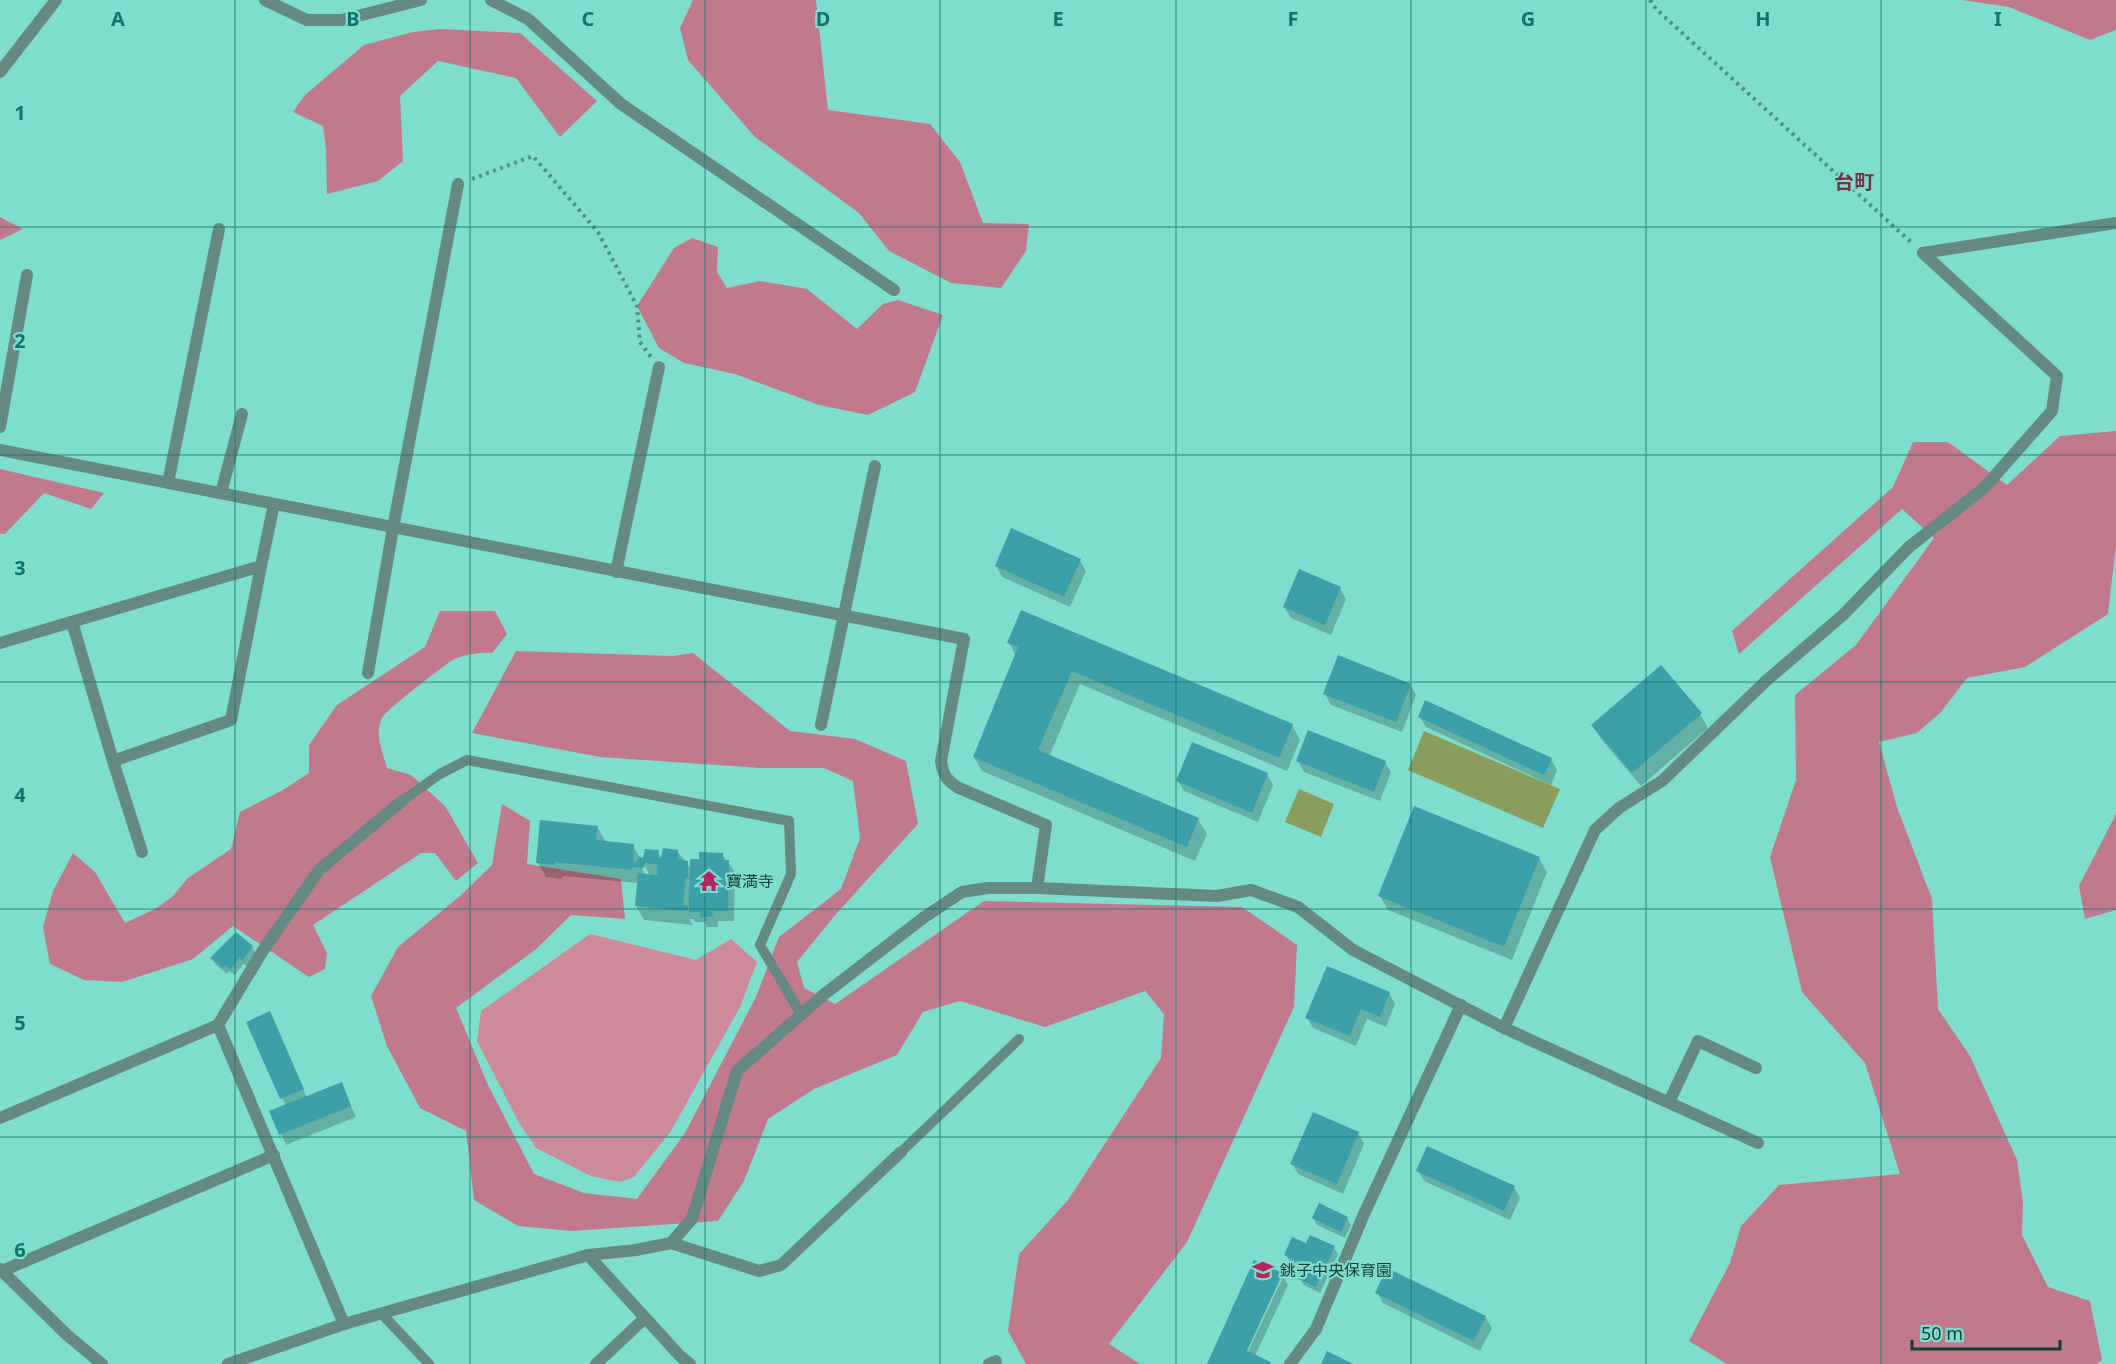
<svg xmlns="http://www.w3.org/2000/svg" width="2116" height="1364" viewBox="0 0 2116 1364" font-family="'Noto Sans','Noto Sans JP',sans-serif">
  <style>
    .green { fill: #cc8a9b }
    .forest { fill: #c17a8d }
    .water { fill: #8a9d5d }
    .shadow { fill: #0003; fill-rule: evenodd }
    .building { fill: #3ba0a8 }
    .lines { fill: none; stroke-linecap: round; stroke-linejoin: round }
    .path { stroke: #4c9086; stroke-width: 4; stroke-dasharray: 3 4.5; stroke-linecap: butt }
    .lane { stroke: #658983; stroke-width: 10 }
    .street { stroke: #658983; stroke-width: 12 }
    .grid { fill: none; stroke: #0f766e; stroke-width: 1.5; stroke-opacity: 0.55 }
    .labels { text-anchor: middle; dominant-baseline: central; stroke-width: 4.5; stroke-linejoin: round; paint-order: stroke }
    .poi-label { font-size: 16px; fill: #153d38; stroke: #7fddce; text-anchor: start }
    .quarter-label { font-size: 20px; font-weight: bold; fill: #783248; stroke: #7fddce }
    .grid-label { font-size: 20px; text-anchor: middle; font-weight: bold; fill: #0f766e; stroke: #7fddce; stroke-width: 4.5; stroke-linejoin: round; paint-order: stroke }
  </style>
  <rect width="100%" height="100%" fill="#7fddce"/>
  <!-- green -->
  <polygon class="green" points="590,934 696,960 731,939 757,962 740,1007 671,1131 634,1177 620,1182 591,1176 536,1148 519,1123 477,1041 481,1011"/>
  <!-- forest -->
  <g class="forest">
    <polygon points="693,0 816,0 828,110 930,124 960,162 983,223 1029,224 1026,251 1001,288 951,283 889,251 859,213 755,137 688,60 680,28"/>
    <polygon points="1962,0 2116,0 2116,30 2090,40 2009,7"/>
    <polygon points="440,29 520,33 597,101 560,137 516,78 438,61 400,96 403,161 378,181 327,194 326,149 323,126 293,112 304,96 364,45 413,32"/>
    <polygon points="0,217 23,229 0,240"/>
    <polygon points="692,238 718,247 717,272 727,288 760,281 807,289 857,329 883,304 898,300 943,315 915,392 868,415 819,405 735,374 684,363 659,348 637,306 674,248"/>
    <polygon points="2116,431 2116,544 2108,614 2025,667 1967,678 1941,712 1917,733 1879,742 1897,807 1932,899 1938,1009 1970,1056 2017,1160 2023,1202 2022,1235 2048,1287 2090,1301 2102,1360 2097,1364 1727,1364 1689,1341 1730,1263 1741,1226 1779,1185 1900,1174 1865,1063 1802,992 1770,857 1796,780 1795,695 1856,645 1934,538 1902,509 1739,654 1732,631 1893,487 1913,442 1948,442 2007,485 2060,436"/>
    <polygon points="0,469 104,493 91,509 44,493 5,534 0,534"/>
    <path d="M440,611h55l12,23 -15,19c-13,-1 -30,2 -41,8 -10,7 -65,49 -69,57 -8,16 1,35 5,50l24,7 34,31 33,57 -22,18 -21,-28h-14l-108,72 14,28 -2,16 -16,8 -76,-51 -40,33 -71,23 -38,-2 -34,-16 -7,-37 10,-36 20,-38 22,19 30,51 30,-14 17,-12 16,-19 43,-29 9,-37 43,-22 26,-17v-28l28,-40 88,-58z"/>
    <polygon points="516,651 673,656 693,653 790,731 855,739 906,761 918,824 836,914 797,962 804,988 835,1004 984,901 1242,907 1297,945 1294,1007 1187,1242 1109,1344 1140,1364 1026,1364 1008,1331 1019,1254 1068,1200 1161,1058 1164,1014 1145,991 1045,1027 960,1001 923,1012 897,1055 814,1089 768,1119 744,1181 718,1221 571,1231 518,1226 474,1200 466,1131 420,1108 387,1046 371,996 398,947 460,896 492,865 502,804 530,821 527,864 621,879 625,919 571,915 535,950 456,1008 488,1085 534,1174 584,1193 637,1199 685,1133 756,997 779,937 841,889 860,838 853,781 824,768 760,768 600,757 472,733"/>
    <polygon points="2116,814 2116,910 2085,919 2079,886"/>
  </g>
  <!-- water -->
  <g class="water">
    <polygon points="1424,731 1560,789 1543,828 1408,770"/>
    <polygon points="1299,789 1334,804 1321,837 1285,822"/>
  </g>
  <!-- shadow -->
  <g class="shadow">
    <polygon points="1080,561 1086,571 1070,607 1002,577 996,566"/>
    <polygon points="1340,588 1346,599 1331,635 1291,618 1284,607"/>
    <polygon points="1009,643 1292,725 1300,740 1287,771 1080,684 1049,757 1198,819 1207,834 1195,861 982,771 974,757 1016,656"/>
    <polygon points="1410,685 1416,695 1402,732 1331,705 1325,694"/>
    <polygon points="1700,714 1708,728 1641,786 1601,739 1593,725"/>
    <polygon points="1420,717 1551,759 1557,770 1551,785 1426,727"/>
    <polygon points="1298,761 1385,762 1391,772 1380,801 1304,772"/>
    <polygon points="1267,774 1273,785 1258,822 1184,791 1178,781"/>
    <path d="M597,827l9,15 27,4 8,13h4l13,-7 4,8 16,-8 13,17 10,-8 21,-7 13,18 -1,49h-16v6h-11l-2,-5h-10l-2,-3h-4l4,6 -49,-5 -8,-14 2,-23 -75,-7 -1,3 -16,-2 -8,-14zM645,866l5,10h-4l-4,-8z"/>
    <polygon points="1539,858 1547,872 1512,960 1388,910 1380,896"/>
    <polygon points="252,947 256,953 247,966 243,964 235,975 229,971 227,974 216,965 212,958"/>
    <polygon points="1389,993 1395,1004 1386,1027 1367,1019 1356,1046 1313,1028 1307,1018"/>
    <polygon points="248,1023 275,1024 307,1098 341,1084 356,1117 286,1145 271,1112 286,1106"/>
    <polygon points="1358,1133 1364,1144 1343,1194 1298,1174 1292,1163"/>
    <polygon points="1418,1171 1514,1187 1520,1198 1510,1220 1424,1181"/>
    <polygon points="1313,1218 1347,1218 1351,1225 1345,1238 1317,1225"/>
    <polygon points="1307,1246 1334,1248 1338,1254 1320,1293 1304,1285 1296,1270 1298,1266 1290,1262 1286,1255"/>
    <polygon points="1388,1270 1485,1317 1492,1328 1480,1351 1383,1303 1377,1292"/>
    <path d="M1282,1275l6,10 -33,71 15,8h-62zM1279,1279h3l-37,79 -2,-1z"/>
  </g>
  <!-- building -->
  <g class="building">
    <polygon points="1011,528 1081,559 1064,597 995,566"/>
    <polygon points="1299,569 1341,587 1325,625 1283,607"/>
    <polygon points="1021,610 1293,724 1279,758 1072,671 1038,750 1199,818 1187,847 973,757 1018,647 1007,643"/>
    <polygon points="1338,655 1411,684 1396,722 1323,694"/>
    <polygon points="1661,665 1702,713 1632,773 1591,725"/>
    <polygon points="1425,700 1552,758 1544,775 1418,717"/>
    <polygon points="1308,730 1386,761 1374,792 1296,761"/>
    <polygon points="1192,742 1268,773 1252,813 1176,781"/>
    <polygon points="1414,806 1540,857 1504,947 1378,896"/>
    <polygon points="540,820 598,826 596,840 634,844 633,861 637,862 639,857 643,858 645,849 659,850 658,858 661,858 663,848 678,850 678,859 688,861 688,878 686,878 683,905 688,906 687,911 635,906 638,873 657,875 658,865 645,863 644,868 633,867 632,870 555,862 554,865 536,863"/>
    <polygon points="699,852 723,853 723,860 729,860 728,911 712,911 713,917 700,917 700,912 689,912 690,859 699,859"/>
    <polygon points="236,932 253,946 243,960 239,958 231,969 225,965 223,968 210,958"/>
    <polygon points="1327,966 1390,992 1380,1017 1361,1009 1350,1036 1305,1018"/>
    <polygon points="270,1011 304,1089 280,1099 246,1022"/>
    <polygon points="342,1082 351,1106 279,1135 269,1111"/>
    <polygon points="1313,1112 1359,1132 1337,1184 1290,1164"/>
    <polygon points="1427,1146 1515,1186 1504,1211 1416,1171"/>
    <polygon points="1319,1203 1348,1217 1341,1232 1312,1218"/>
    <polygon points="1310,1235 1335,1246 1316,1287 1298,1279 1301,1273 1294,1270 1298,1262 1284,1255 1292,1237 1306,1243"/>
    <polygon points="1254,1260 1283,1273 1247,1351 1271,1362 1270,1364 1207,1364"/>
    <polygon points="1387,1268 1486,1316 1474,1341 1375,1293"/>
    <polygon points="1327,1351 1353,1364 1321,1364"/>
  </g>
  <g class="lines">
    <!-- path -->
    <g class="path">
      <polyline points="1650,0 1656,9 1913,244"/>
      <polyline points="472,179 533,156 598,232 637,306 640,342 651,357"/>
    </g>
    <!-- lane -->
    <g class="lane">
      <polyline points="402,801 440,774 467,760 789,821 791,874 760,945 801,1014"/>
      <polyline points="901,1152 1019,1039"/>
      <polyline points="382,1314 429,1364"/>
    </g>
    <!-- street -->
    <g class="street">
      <polyline points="265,0 307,20 342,20 421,0"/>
      <polyline points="491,0 528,19 621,104 894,290"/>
      <polyline points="0,72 56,0"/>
      <polyline points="1923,253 2116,223"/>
      <polyline points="0,427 27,275"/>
      <path d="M0,450l964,189 -23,122c2,14 6,20 18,27l87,37 -9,63"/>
      <polyline points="168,483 219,229"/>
      <polyline points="221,493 242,414"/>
      <polyline points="616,572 659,367"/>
      <polyline points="72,622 113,761 142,852"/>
      <polyline points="0,643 261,566 274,504"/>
      <polyline points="368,673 393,528 458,184"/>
      <polyline points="821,725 875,466"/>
      <polyline points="113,761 231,720 261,566"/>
      <polyline points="218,1025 344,1324"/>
      <polyline points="1504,1028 1595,830 1619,808 1662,781 1767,680 1843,615 1909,547 1984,488 2052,411 2057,376 1923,253"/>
      <polyline points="1669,1102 1698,1041 1756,1068"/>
      <polyline points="0,1118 218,1025 262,952 319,870 402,801"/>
      <polyline points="671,1243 759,1271 781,1265 901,1152"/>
      <polyline points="588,1255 680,1356 690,1364"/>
      <polyline points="0,1269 67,1335 102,1364"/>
      <polyline points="2,1271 274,1155"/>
      <polyline points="228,1364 344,1324 588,1255 636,1250 671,1243 692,1219 737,1071 822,996 923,918 962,892 988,888 1037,888 1217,896 1251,890 1298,907 1353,950 1504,1028 1758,1143"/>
      <polyline points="596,1364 645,1318"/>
      <polyline points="989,1364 996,1361"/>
      <polyline points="1290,1364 1316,1329 1364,1214 1461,1005"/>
    </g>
  </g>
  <!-- grid -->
  <path class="grid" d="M235,0v1364M470,0v1364M705,0v1364M940,0v1364M1176,0v1364M1411,0v1364M1646,0v1364M1881,0v1364M0,227h2116M0,455h2116M0,682h2116M0,909h2116M0,1137h2116"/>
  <!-- icons -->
  <defs>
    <symbol id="temple-bare" viewBox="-9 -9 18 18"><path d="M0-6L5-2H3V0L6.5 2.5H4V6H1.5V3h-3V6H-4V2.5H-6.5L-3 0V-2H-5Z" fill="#b2255d" stroke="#7fddce" stroke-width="2.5" paint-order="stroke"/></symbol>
    <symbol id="school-bare" viewBox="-9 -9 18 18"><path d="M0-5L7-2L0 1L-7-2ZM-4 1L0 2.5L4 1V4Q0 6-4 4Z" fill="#b2255d" stroke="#7fddce" stroke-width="2.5" paint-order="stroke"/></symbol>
  </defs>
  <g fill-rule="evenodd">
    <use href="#temple-bare" x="694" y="866" width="30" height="30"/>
    <use href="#school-bare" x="1248" y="1255" width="30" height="30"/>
  </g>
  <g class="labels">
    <!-- poi labels -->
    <g class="poi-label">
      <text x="726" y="881">寶満寺</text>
      <text x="1280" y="1270">銚子中央保育園</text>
    </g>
    <!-- quarter labels -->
    <g class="quarter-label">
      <text x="1854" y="181">台町</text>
    </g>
  </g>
  <g class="grid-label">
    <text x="118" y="26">A</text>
    <text x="353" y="26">B</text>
    <text x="588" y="26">C</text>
    <text x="823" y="26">D</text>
    <text x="1058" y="26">E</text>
    <text x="1293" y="26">F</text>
    <text x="1528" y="26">G</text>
    <text x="1763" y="26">H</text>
    <text x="1998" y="26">I</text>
    <text x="20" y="120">1</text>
    <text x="20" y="348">2</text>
    <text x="20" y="575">3</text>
    <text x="20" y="802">4</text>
    <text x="20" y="1030">5</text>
    <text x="20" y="1257">6</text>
  </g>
  <!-- scale -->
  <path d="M1912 1340v9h148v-9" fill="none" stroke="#153d38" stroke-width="3"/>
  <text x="1921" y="1340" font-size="18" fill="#153d38" stroke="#7fddce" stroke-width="4.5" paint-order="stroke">50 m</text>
</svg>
